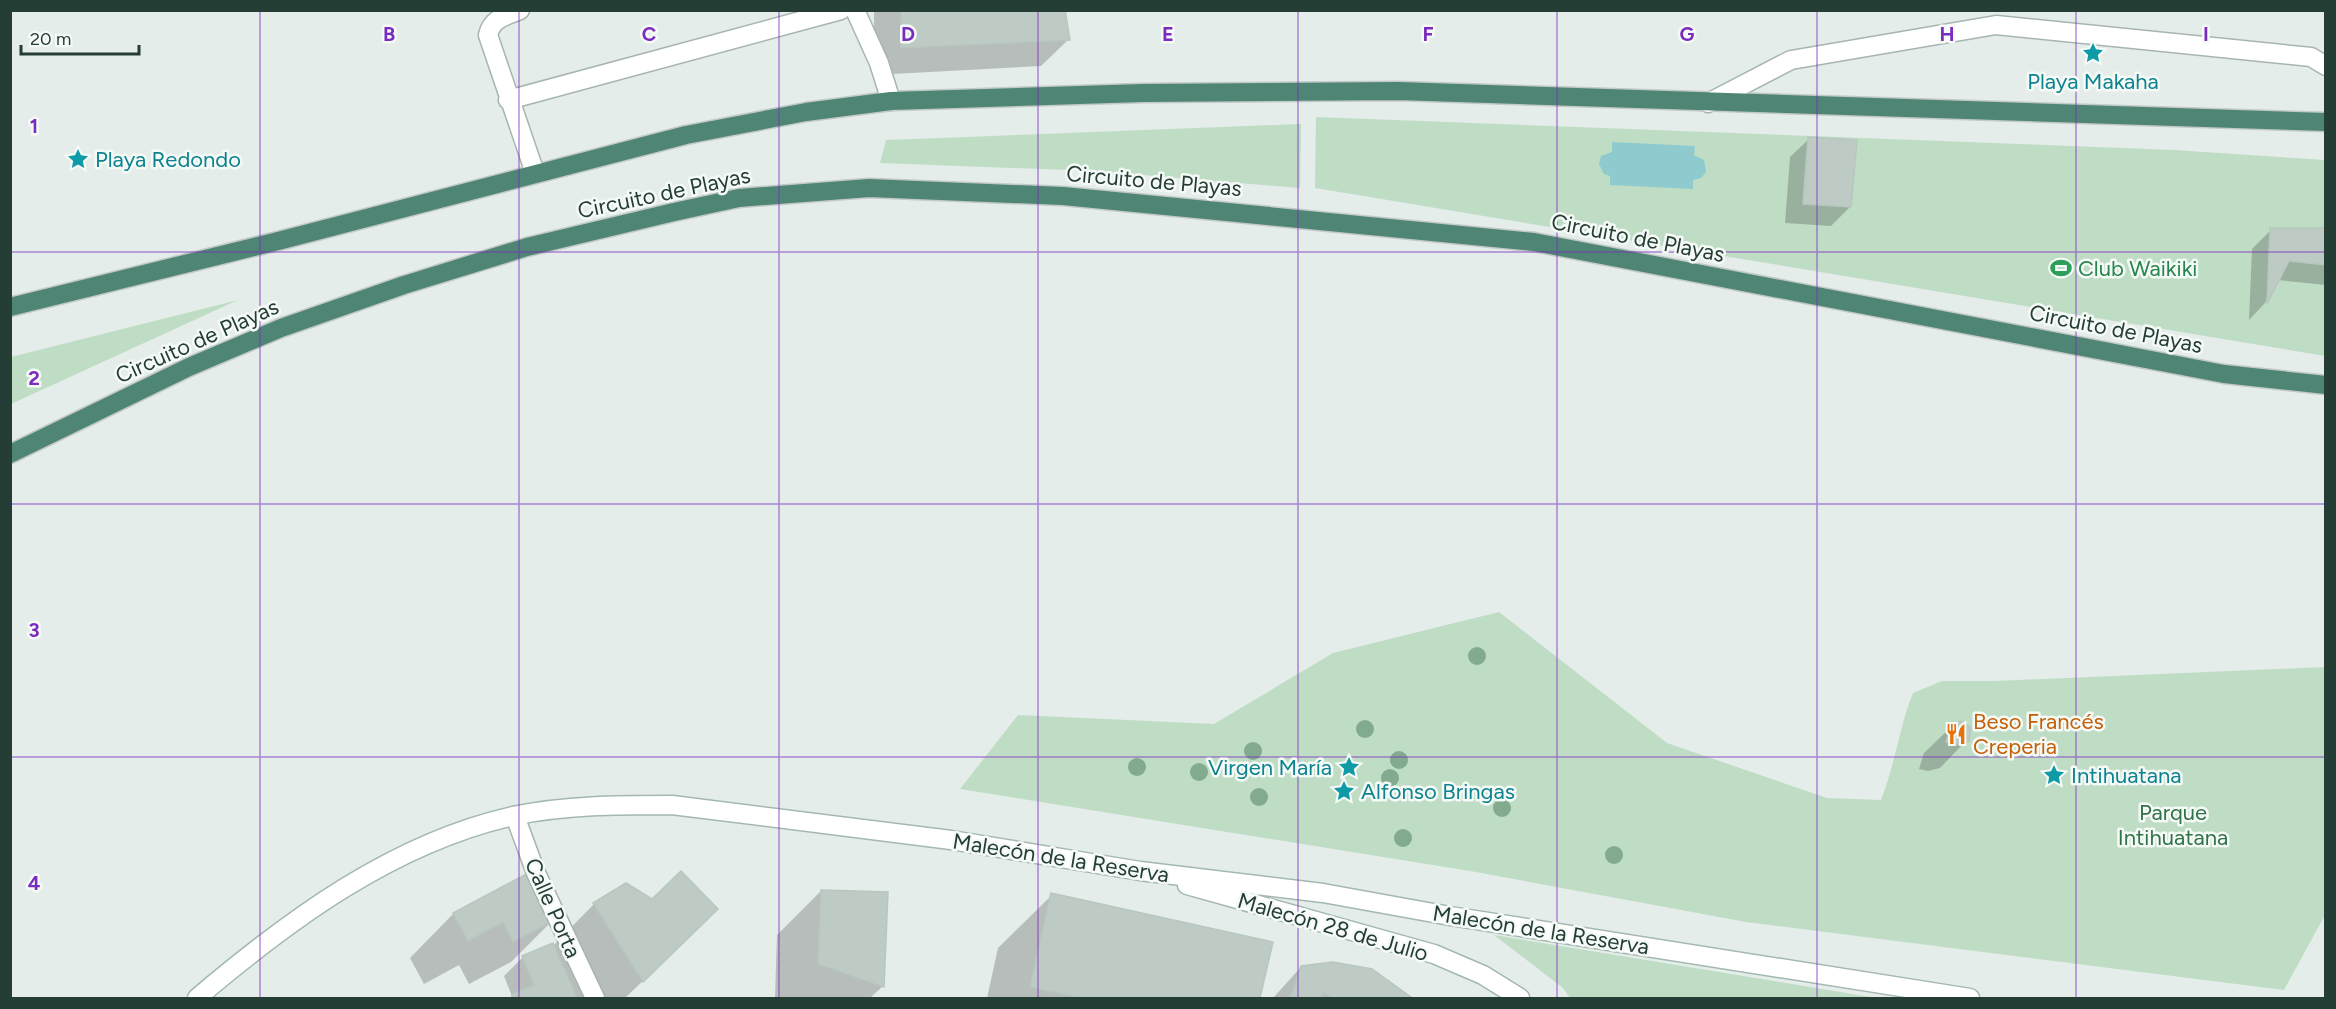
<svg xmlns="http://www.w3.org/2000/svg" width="2336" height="1009" viewBox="0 0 2336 1009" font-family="Figtree,sans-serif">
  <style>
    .green { fill: #bfddc5 }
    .water { fill: #8fcacf }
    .shadow { fill: #0003 }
    .building { fill: #bdcbc4; stroke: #b7c7bf; stroke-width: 1.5 }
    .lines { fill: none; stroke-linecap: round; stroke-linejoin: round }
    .service-casing { stroke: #a7b5b0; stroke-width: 21 }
    .minor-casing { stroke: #a7b5b0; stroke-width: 21 }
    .secondary-casing { stroke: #a3b8b0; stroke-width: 21 }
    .trunk-casing { stroke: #c2c9c7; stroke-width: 21 }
    .service { stroke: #fff; stroke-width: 18 }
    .minor { stroke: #fff; stroke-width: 18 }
    .secondary { stroke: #fff; stroke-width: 18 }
    .trunk { stroke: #4e8574; stroke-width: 18 }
    .tree { fill: #81aa8f }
    .grid { fill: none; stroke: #7b2cbf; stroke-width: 1.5; stroke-opacity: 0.55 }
    .labels { text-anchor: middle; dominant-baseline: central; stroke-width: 5; stroke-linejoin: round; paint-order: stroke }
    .culture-label { font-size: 22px; fill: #0d838f; stroke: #f5faf7; text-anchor: start }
    .street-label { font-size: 22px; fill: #243e36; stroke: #f5faf7 }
    .leisure-label { font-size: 22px; fill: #27864d; stroke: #f5faf7; text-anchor: start }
    .food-label { font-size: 22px; fill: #c56008; stroke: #f5faf7; text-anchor: start }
    .park-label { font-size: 22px; fill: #307346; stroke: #f5faf7 }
    .grid-label { font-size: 20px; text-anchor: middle; font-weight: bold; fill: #7b2cbf; stroke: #f5faf7; stroke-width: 5; stroke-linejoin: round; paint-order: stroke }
  </style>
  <rect width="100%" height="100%" fill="#e4ede9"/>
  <!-- green -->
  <g class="green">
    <polygon points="1316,117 2174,150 2325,160 2325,356 1315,188"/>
    <polygon points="1301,124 1300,188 1095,171 880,163 886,140"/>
    <polygon points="238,300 11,404 11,357"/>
    <path d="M1499,612l168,131 160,55 54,2c14,-35 18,-72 32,-107l29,-12h53l330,-14v248l-41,75 -538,-68 -270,-50 -516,-83 58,-74 196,9 119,-71z"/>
    <polygon points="1494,935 1877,998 1570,998 1563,988"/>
  </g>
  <!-- water -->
  <polygon class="water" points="1612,142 1695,146 1694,155 1704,160 1706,172 1701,178 1693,180 1693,189 1610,185 1610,176 1604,174 1599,164 1601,156 1612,152"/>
  <!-- shadow -->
  <g class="shadow">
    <polygon points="874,10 1063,10 1069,39 1041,66 874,75"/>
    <polygon points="1809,139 1850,207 1831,226 1785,223 1790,157"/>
    <polygon points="2271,230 2326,230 2326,285 2277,280 2265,303 2249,320 2252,249"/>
    <polygon points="1952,726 1967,740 1940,768 1928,771 1919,769 1924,753"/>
    <polygon points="821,891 883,986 870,998 775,998 777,935"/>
    <polygon points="1052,895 1271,943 1259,998 987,998 998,948"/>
    <polygon points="594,904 665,960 625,998 510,998 512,996 504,976 523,957 553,946"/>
    <polygon points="453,914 555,918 511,962 469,984 459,965 424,984 410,958"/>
    <polygon points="1301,967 1372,970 1409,998 1273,998"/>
  </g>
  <!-- building -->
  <g class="building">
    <polygon points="901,10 1065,10 1070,40 901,48"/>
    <polygon points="1808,137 1857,140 1851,207 1803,204"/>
    <polygon points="2270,228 2326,228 2326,265 2289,261 2267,304"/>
    <polygon points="1962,721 1971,728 1969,741 1956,745 1946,742 1951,724"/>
    <polygon points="532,871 557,919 513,942 503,922 468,941 453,913"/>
    <polygon points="681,871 718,909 643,982 593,903 626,883 652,899"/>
    <polygon points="821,890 888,892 884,987 818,964"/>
    <polygon points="1051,893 1273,942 1260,998 1083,998 1030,987"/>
    <polygon points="553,943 577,998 512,998 512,994 534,985 522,956"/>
    <polygon points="1333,962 1372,969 1411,997 1332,998 1324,993 1321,998 1290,998 1301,966"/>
  </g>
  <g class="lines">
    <defs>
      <g id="service">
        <path d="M520,10c-14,6 -28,8 -32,25l47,138"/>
        <polyline points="855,10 879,63 891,101"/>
        <polyline points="508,100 841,10"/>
        <polyline points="1708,103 1791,60 1996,25 2311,57 2326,66"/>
      </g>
      <polyline id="minor" points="515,816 536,873 595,998"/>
      <g id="secondary">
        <polyline points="1187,885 1434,954 1483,975 1520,998"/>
        <path d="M197,998c92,-78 196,-155 316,-182 52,-11 106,-11 159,-11l279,35 189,31 183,22 127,23 520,82"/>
      </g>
      <g id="trunk">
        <polyline points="10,307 282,240 686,135 806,112 891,101 1143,93 1398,91 2326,122"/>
        <polyline points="10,454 189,367 281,328 404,285 527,247 674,212 739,198 869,188 1063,196 1534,242 2224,374 2326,385"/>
      </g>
    </defs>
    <!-- service casing -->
    <use href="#service" class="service-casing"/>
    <!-- minor casing -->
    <use href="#minor" class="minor-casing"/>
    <!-- secondary casing -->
    <use href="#secondary" class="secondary-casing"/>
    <!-- trunk casing -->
    <use href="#trunk" class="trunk-casing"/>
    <!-- service -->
    <use href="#service" class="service"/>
    <!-- minor -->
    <use href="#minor" class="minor"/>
    <!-- secondary -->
    <use href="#secondary" class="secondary"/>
    <!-- trunk -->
    <use href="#trunk" class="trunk"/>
  </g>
  <!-- trees -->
  <g class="tree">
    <circle cx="1477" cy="656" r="9"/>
    <circle cx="1365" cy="729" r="9"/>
    <circle cx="1253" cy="751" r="9"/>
    <circle cx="1399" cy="760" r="9"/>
    <circle cx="1137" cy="767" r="9"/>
    <circle cx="1199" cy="772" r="9"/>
    <circle cx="1390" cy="778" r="9"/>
    <circle cx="1259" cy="797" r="9"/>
    <circle cx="1502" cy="808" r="9"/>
    <circle cx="1403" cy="838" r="9"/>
    <circle cx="1614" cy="855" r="9"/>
  </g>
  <!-- grid -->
  <path class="grid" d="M260,10v988M519,10v988M779,10v988M1038,10v988M1298,10v988M1557,10v988M1817,10v988M2076,10v988M10,252h2316M10,504h2316M10,757h2316"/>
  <!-- icons -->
  <defs>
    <symbol id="sight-bare" viewBox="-9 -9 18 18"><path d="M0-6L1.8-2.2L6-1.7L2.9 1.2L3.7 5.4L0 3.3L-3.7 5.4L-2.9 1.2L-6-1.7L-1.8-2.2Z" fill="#0f9aa8" stroke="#f5faf7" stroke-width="2.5" paint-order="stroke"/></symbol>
    <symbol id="stadium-bare" viewBox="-9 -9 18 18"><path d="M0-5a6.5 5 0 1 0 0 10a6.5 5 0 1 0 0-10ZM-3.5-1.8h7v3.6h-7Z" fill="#2e9e5b" stroke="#f5faf7" stroke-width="2.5" paint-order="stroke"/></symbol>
    <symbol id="restaurant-bare" viewBox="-9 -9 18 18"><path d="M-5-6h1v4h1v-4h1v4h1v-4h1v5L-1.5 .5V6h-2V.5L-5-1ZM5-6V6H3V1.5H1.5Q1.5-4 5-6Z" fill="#e8710a" stroke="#f5faf7" stroke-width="2.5" paint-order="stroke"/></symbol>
  </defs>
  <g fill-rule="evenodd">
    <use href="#sight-bare" x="2078" y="38" width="30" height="30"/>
    <use href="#sight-bare" x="63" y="144" width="30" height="30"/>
    <use href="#stadium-bare" x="2046" y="253" width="30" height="30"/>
    <use href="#restaurant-bare" x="1941" y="719" width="30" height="30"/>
    <use href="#sight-bare" x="1334" y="752" width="30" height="30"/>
    <use href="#sight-bare" x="2039" y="760" width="30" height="30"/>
    <use href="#sight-bare" x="1329" y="776" width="30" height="30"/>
  </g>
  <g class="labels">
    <!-- culture labels -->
    <g class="culture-label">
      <text x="2093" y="81" text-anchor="middle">Playa Makaha</text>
      <text x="95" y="159">Playa Redondo</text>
      <text x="1332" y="767" text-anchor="end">Virgen María</text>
      <text x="2071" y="775">Intihuatana</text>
      <text x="1361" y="791">Alfonso Bringas</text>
    </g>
    <!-- street labels -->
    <g class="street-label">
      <text transform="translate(1154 181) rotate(5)">Circuito de Playas</text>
      <text transform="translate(664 193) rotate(-12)">Circuito de Playas</text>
      <text transform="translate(1638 238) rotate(11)">Circuito de Playas</text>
      <text transform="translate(2116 329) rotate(11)">Circuito de Playas</text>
      <text transform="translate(197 341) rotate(-24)">Circuito de Playas</text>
      <text transform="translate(1061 858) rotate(9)">Malecón de la Reserva</text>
      <text transform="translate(553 908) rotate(66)">Calle Porta</text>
      <text transform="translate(1333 927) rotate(16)">Malecón 28 de Julio</text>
      <text transform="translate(1541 930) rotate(9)">Malecón de la Reserva</text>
    </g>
    <!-- leisure labels -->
    <g class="leisure-label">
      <text x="2078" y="268">Club Waikiki</text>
    </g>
    <!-- food labels -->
    <g class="food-label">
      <text x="1973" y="721">Beso Francés<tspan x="1973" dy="25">Creperia</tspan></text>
    </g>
    <!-- park labels -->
    <g class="park-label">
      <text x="2173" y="812">Parque<tspan x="2173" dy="25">Intihuatana</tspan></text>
    </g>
  </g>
  <g class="grid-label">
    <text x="389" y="41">B</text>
    <text x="649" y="41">C</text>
    <text x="908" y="41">D</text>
    <text x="1168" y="41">E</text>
    <text x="1428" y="41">F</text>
    <text x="1687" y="41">G</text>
    <text x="1947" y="41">H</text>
    <text x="2206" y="41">I</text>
    <text x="34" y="133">1</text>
    <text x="34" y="385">2</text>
    <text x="34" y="637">3</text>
    <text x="34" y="890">4</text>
  </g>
  <!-- border -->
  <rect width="2336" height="1009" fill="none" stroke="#243e36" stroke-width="24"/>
  <!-- scale -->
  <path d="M21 45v9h118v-9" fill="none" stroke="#243e36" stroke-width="3"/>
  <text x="30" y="45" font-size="18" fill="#243e36" stroke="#f5faf7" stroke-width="4.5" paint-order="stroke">20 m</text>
</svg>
